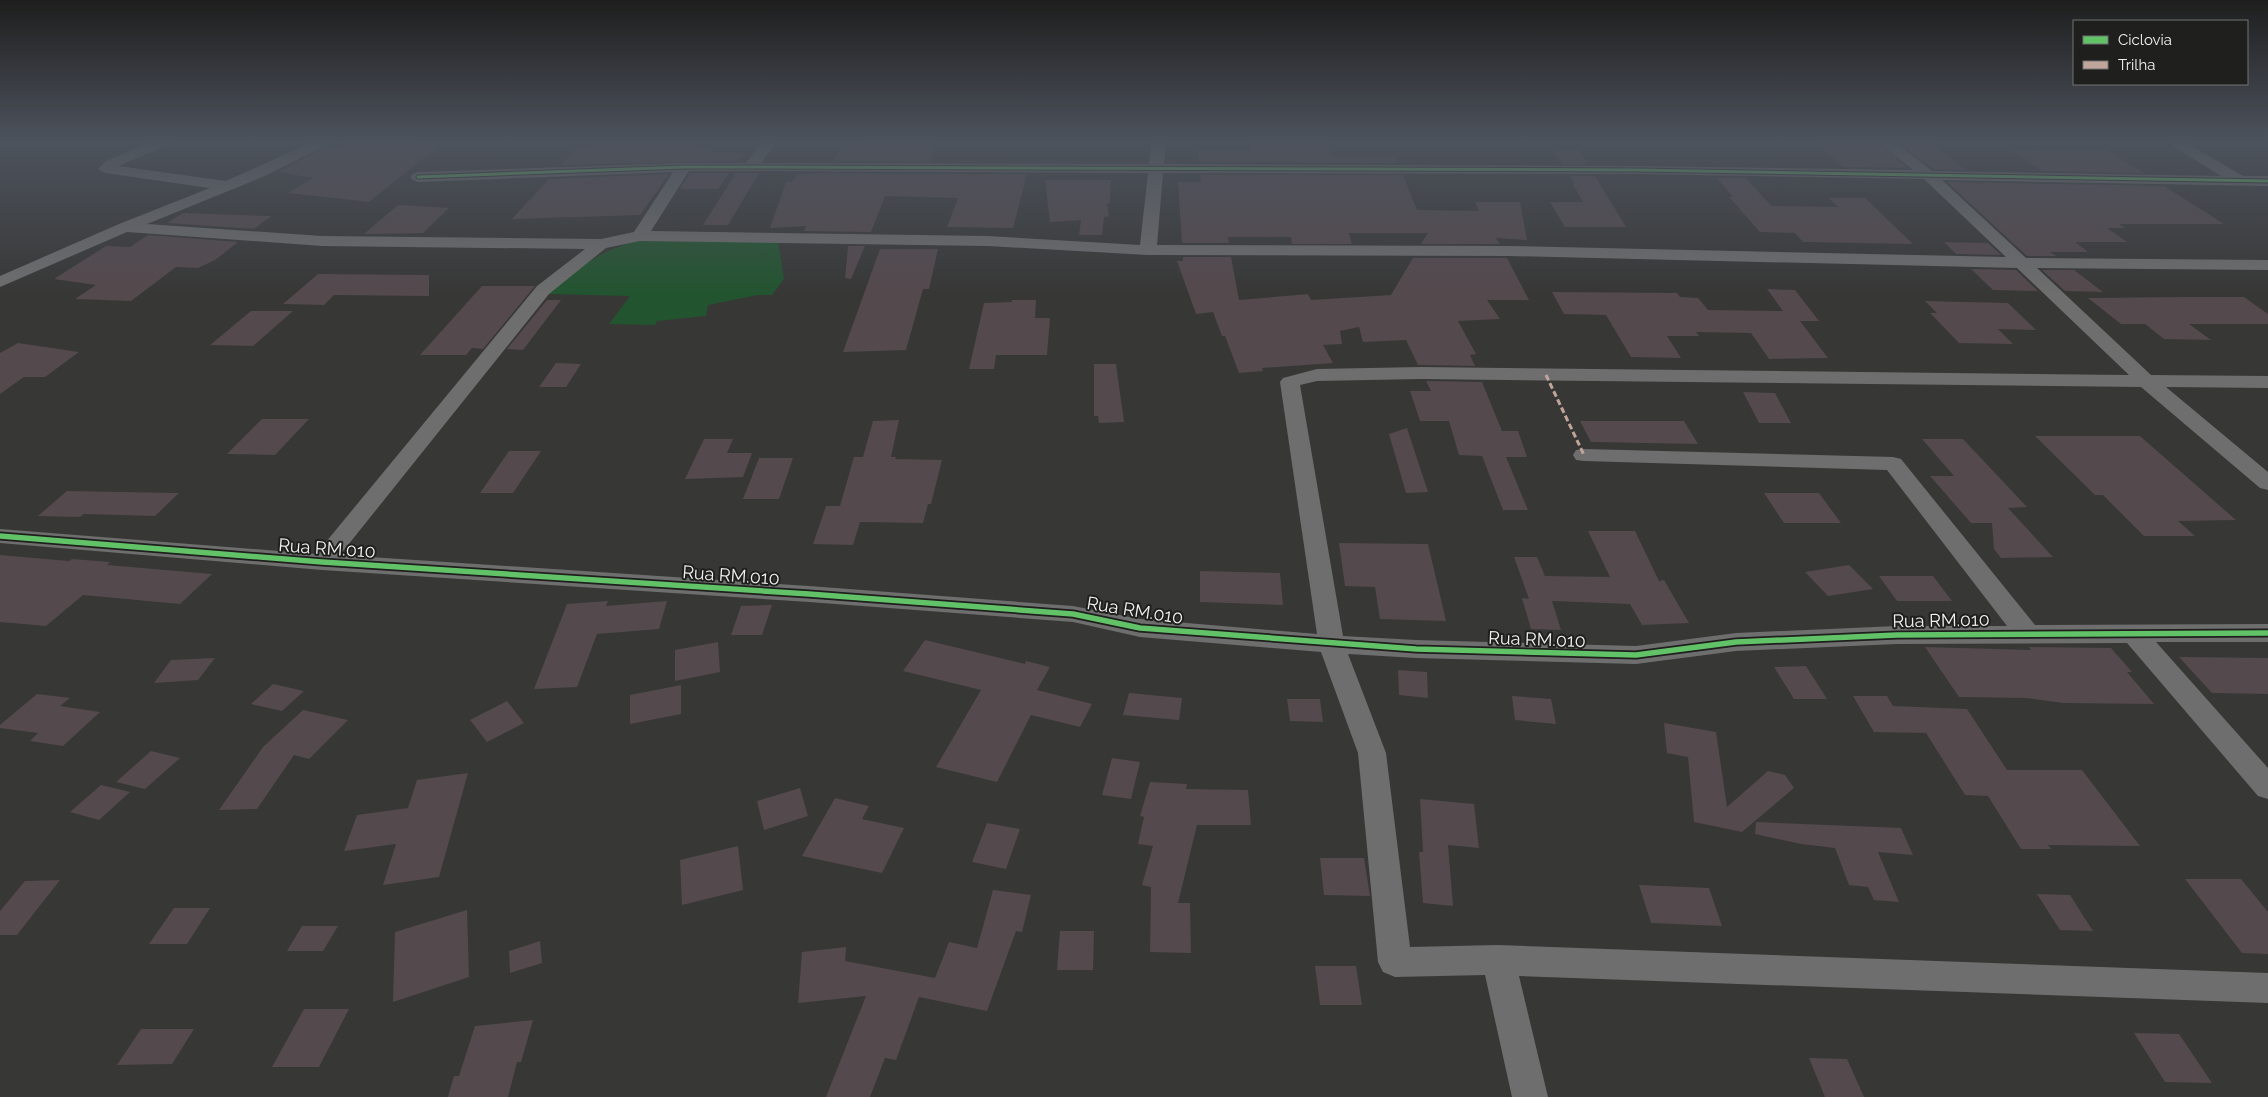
<svg xmlns="http://www.w3.org/2000/svg" width="2268" height="1097" viewBox="0 0 2268 1097" font-family="Raleway,sans-serif">
  <style>
    .green { fill: #235430 }
    .building { fill: #54494d }
    .lines { fill: none; stroke-linecap: round; stroke-linejoin: round }
    .minor { fill: #6e6e6e; fill-rule: evenodd }
    .quiet { stroke: #c0a59a; stroke-width: 3; stroke-dasharray: 6 3; stroke-linecap: butt }
    .cycleway-far1-casing { stroke: #1f1f1e; stroke-width: 5 }
    .cycleway-casing { stroke: #1f1f1e; stroke-width: 9 }
    .cycleway-far1 { stroke: #61c268; stroke-width: 3 }
    .cycleway { stroke: #61c268; stroke-width: 5.5 }
    .labels { text-anchor: middle; dominant-baseline: central; stroke-width: 4; stroke-linejoin: round; paint-order: stroke }
    .street-label { font-size: 18px; fill: #f1f0ef; stroke: #1f1f1e }
  </style>
  <rect width="100%" height="100%" fill="#373736"/>
  <!-- green -->
  <path class="green" d="M647,239l131,2 6,38 -12,16h-14l-50,10 -2,11 -49,5 -2,4 -46,-1 21,-28 -81,-2c26,-27 61,-49 98,-55z"/>
  <!-- building -->
  <g class="building">
    <polygon points="351,140 419,140 414,144 441,144 369,202 288,193 313,178 278,172 328,146 341,147"/>
    <polygon points="864,140 936,140 930,162 834,161 843,144 863,144"/>
    <polygon points="1249,140 1327,140 1332,157 1395,157 1397,163 1199,162 1198,150 1251,150"/>
    <polygon points="1842,140 1874,140 1908,168 1844,167 1815,141"/>
    <polygon points="1896,140 1927,140 1965,170 1933,169"/>
    <polygon points="670,143 700,143 697,148 714,148 710,153 743,153 738,161 561,165 579,146 669,145"/>
    <polygon points="1553,150 1579,150 1587,164 1562,164"/>
    <polygon points="2012,150 2107,150 2143,173 2042,171"/>
    <polygon points="690,173 729,173 718,189 680,189"/>
    <polygon points="736,173 759,173 728,225 703,225"/>
    <polygon points="829,173 926,174 1027,174 1013,228 947,227 958,198 885,196 871,232 804,231 806,226 770,228 786,182 792,182 797,174"/>
    <polygon points="669,174 640,215 512,219 549,179"/>
    <polygon points="1200,175 1403,175 1417,210 1479,211 1475,202 1520,202 1527,240 1496,238 1500,244 1421,244 1428,233 1349,233 1352,244 1292,244 1291,237 1228,237 1229,243 1182,243 1178,182 1201,182"/>
    <polygon points="1570,176 1595,176 1626,227 1565,227 1550,202 1583,202 1572,183 1575,184"/>
    <polygon points="1717,178 1746,178 1771,206 1838,207 1829,198 1865,198 1913,244 1803,242 1795,233 1760,232 1729,197 1733,197"/>
    <polygon points="1045,180 1111,180 1110,203 1107,204 1109,216 1104,217 1102,235 1079,235 1081,220 1050,222"/>
    <polygon points="1947,182 2164,186 2224,224 2119,224 2125,228 2107,228 2127,242 2075,242 2088,252 2050,252 2056,256 2027,256"/>
    <polygon points="398,205 449,208 423,233 364,234"/>
    <polygon points="183,213 271,216 254,229 167,223"/>
    <polygon points="148,235 238,242 215,260 198,268 176,267 131,301 75,299 96,285 54,279 106,246 130,247"/>
    <polygon points="1944,242 1988,243 2001,255 1956,254"/>
    <polygon points="848,246 865,246 851,279 845,278"/>
    <polygon points="880,249 938,249 929,289 923,289 906,350 843,352"/>
    <polygon points="1183,257 1231,257 1239,300 1308,294 1311,300 1391,295 1413,258 1507,258 1529,300 1487,300 1500,319 1458,321 1476,354 1470,355 1475,366 1418,365 1406,340 1363,342 1359,327 1340,331 1342,344 1323,345 1333,363 1262,368 1263,371 1239,373 1225,336 1222,336 1213,312 1196,314 1177,261 1183,261"/>
    <polygon points="1971,269 2016,270 2038,291 1993,290"/>
    <polygon points="2042,270 2074,270 2103,292 2065,291"/>
    <polygon points="318,274 429,275 429,296 334,295 324,305 283,304"/>
    <polygon points="482,286 535,286 483,349 472,348 466,355 420,355"/>
    <polygon points="1767,289 1795,290 1819,321 1800,321 1828,358 1769,359 1751,333 1696,332 1699,336 1667,336 1681,358 1631,357 1606,315 1564,314 1552,292 1677,293 1680,297 1698,298 1708,310 1783,311"/>
    <polygon points="2185,297 2244,297 2268,314 2268,324 2189,324 2211,340 2164,339 2145,324 2121,324 2088,298"/>
    <polygon points="547,300 561,300 523,350 507,349"/>
    <polygon points="1012,300 1036,300 1035,318 1050,318 1047,355 996,355 994,369 969,369 984,303 1012,302"/>
    <polygon points="1925,301 2008,303 2036,330 1998,329 2013,344 1959,343 1930,313 1937,313"/>
    <polygon points="251,311 293,311 253,346 210,345"/>
    <polygon points="18,343 79,352 45,377 24,377 0,394 0,353"/>
    <polygon points="556,363 581,364 566,387 539,387"/>
    <polygon points="1094,364 1116,364 1124,422 1099,423 1098,416 1094,416"/>
    <polygon points="1426,381 1482,382 1502,431 1518,431 1527,457 1506,457 1528,510 1503,510 1482,456 1459,455 1449,421 1420,421 1410,391 1431,391"/>
    <polygon points="1743,392 1775,393 1791,423 1759,423"/>
    <polygon points="262,419 309,419 275,455 227,454"/>
    <polygon points="899,420 891,457 896,457 895,459 942,460 931,504 928,504 923,523 860,522 853,545 813,544 826,506 840,506 854,457 863,457 873,421"/>
    <polygon points="1580,421 1684,421 1698,444 1591,442"/>
    <polygon points="1407,428 1428,492 1406,493 1389,434"/>
    <polygon points="2035,436 2140,436 2236,520 2178,521 2195,536 2144,536 2103,495 2095,495"/>
    <polygon points="704,439 733,439 727,453 752,453 743,477 685,479"/>
    <polygon points="1922,439 1963,439 2027,507 2008,508 2053,557 2001,558 1994,549 1992,523 1971,523 1930,476 1954,476"/>
    <polygon points="509,451 541,451 513,493 480,493"/>
    <polygon points="759,458 793,458 779,499 743,499"/>
    <polygon points="67,491 179,493 155,516 84,514 80,517 38,516"/>
    <polygon points="1764,493 1819,493 1841,523 1784,523"/>
    <polygon points="1588,531 1635,531 1659,581 1664,580 1689,623 1642,625 1630,604 1552,601 1561,630 1531,629 1522,598 1529,599 1514,557 1537,557 1545,576 1610,577"/>
    <polygon points="1339,543 1428,544 1446,621 1380,619 1375,587 1345,586"/>
    <polygon points="0,555 69,561 72,559 110,562 107,565 212,574 180,604 83,595 46,626 0,622"/>
    <polygon points="1849,565 1873,589 1828,596 1805,572"/>
    <polygon points="1200,571 1280,573 1283,605 1200,602"/>
    <polygon points="1879,576 1933,576 1952,601 1897,601"/>
    <polygon points="608,601 606,606 667,601 659,629 597,634 577,687 534,689 567,604"/>
    <polygon points="772,605 762,635 731,635 741,606"/>
    <polygon points="925,640 1025,664 1026,661 1050,667 1037,690 1092,704 1080,727 1031,715 997,782 936,767 981,690 903,671"/>
    <polygon points="718,642 720,672 675,681 675,650"/>
    <polygon points="1925,647 2031,650 2029,647 2111,648 2132,672 2127,672 2154,704 2063,703 2026,698 1959,697"/>
    <polygon points="2179,657 2268,658 2268,694 2212,693"/>
    <polygon points="215,658 198,680 154,683 171,660"/>
    <polygon points="1806,666 1827,699 1794,699 1774,667"/>
    <polygon points="1398,670 1427,672 1428,698 1399,695"/>
    <polygon points="273,684 304,691 282,711 251,704"/>
    <polygon points="681,685 681,714 630,724 630,695"/>
    <polygon points="1129,693 1182,698 1179,720 1123,715"/>
    <polygon points="37,694 70,698 60,706 100,712 63,746 30,741 38,733 0,728 0,725"/>
    <polygon points="1512,696 1551,699 1556,724 1515,720"/>
    <polygon points="1853,696 1887,696 1893,706 1967,709 2007,770 2082,770 2140,846 2048,845 2051,849 2021,849 1988,796 1965,795 1926,733 1874,732"/>
    <polygon points="1287,699 1320,699 1323,722 1290,721"/>
    <polygon points="507,701 524,723 487,742 470,720"/>
    <polygon points="303,710 348,720 309,759 294,755 257,809 219,810 263,747"/>
    <polygon points="1664,723 1716,732 1727,807 1768,771 1785,775 1794,788 1742,832 1694,822 1688,757 1667,753"/>
    <polygon points="151,751 180,758 145,789 116,782"/>
    <polygon points="1112,758 1140,762 1131,799 1102,795"/>
    <polygon points="468,773 439,877 383,885 396,844 344,851 357,815 408,808 417,780"/>
    <polygon points="1150,782 1187,784 1186,789 1248,790 1251,825 1197,825 1178,903 1190,903 1191,953 1150,952 1151,887 1142,885 1153,846 1138,844 1144,817 1140,816"/>
    <polygon points="101,785 130,792 99,820 70,812"/>
    <polygon points="800,788 808,816 764,830 757,801"/>
    <polygon points="835,798 869,806 862,819 904,828 882,873 802,856"/>
    <polygon points="1420,799 1474,804 1479,848 1448,845 1453,906 1423,903 1419,852 1423,852"/>
    <polygon points="1756,822 1901,828 1913,855 1878,852 1899,902 1874,900 1868,887 1849,885 1835,848 1801,844 1755,834"/>
    <polygon points="987,823 1020,829 1006,869 972,862"/>
    <polygon points="738,846 743,890 682,905 680,860"/>
    <polygon points="1320,858 1364,858 1370,896 1324,895"/>
    <polygon points="2185,879 2241,879 2268,912 2268,954 2242,953"/>
    <polygon points="60,880 17,935 0,935 0,911 25,881"/>
    <polygon points="1639,885 1709,888 1722,926 1651,923"/>
    <polygon points="993,890 1031,895 1022,932 1016,931 987,1011 919,997 896,1060 885,1058 870,1097 826,1097 866,996 798,1003 802,952 846,947 845,961 935,978 949,942 977,948"/>
    <polygon points="2037,894 2070,895 2093,931 2060,930"/>
    <polygon points="174,908 210,908 187,944 149,944"/>
    <polygon points="467,910 469,977 393,1002 395,932"/>
    <polygon points="302,926 338,926 323,951 287,951"/>
    <polygon points="1060,931 1094,931 1093,970 1057,970"/>
    <polygon points="540,941 542,963 510,973 509,951"/>
    <polygon points="1315,966 1356,966 1362,1005 1320,1005"/>
    <polygon points="304,1009 349,1009 319,1067 272,1067"/>
    <polygon points="533,1020 521,1062 517,1062 508,1097 448,1097 454,1076 459,1076 475,1026"/>
    <polygon points="141,1029 194,1029 172,1064 117,1065"/>
    <polygon points="2134,1033 2179,1034 2212,1083 2165,1082"/>
    <polygon points="1809,1058 1847,1059 1864,1097 1825,1097"/>
  </g>
  <g class="lines">
    <!-- minor -->
    <path class="minor" d="M154,140h20l-2,3 -54,23 108,15 91,-41h19l-71,36 -118,48 175,12 279,3 33,-7 39,-60 -255,10 -5,-2 -3,-3 3,-3 5,-2 266,-9h62l17,-23h15l-17,23 388,1 3,-24h14l-2,24 474,2 275,4 -37,-30h16l40,31 289,5 -58,-36h18l62,36h25v10l-326,-6 84,78 242,2v10l-231,-2 114,107 117,1v12l-102,-1 102,85v18l-8,-2 -119,-101 -720,-8 -104,2 -17,4 43,251 73,4 220,6 100,-13 161,-7h110l-120,-156 -303,-9 -8,-1 -3,-5 3,-5 8,-1 309,8 8,2 134,166 233,-1v18h-112l112,126v31l-10,-3 -131,-153 -230,1 -161,7 -100,13 -220,-6 -68,-4 38,99 24,194 88,-2 770,28v30l-749,-27 29,121h-36l-27,-122 -90,2 -12,-5 -5,-10 -20,-209 -37,-101 -181,-15 -67,-15 -264,-20 -487,-32 -322,-27v-14l316,25 221,-268 48,-37 -263,-3 -195,-14 -127,55v-11l119,-52 91,-36 -105,-15 -7,-4 8,-8zM689,171h61l398,2 -8,72 -152,-9 -337,-5zM1163,173l475,1 286,5 82,78 -496,-11 -353,-1zM640,241l348,5 160,9 362,1 507,12 112,107 -708,-8 -104,2 -34,9 -3,4 37,252 -177,-15 -67,-13 -264,-20 -469,-31 209,-261 57,-46z"/>
    <!-- quiet -->
    <polyline class="quiet" points="1546,375 1584,455"/>
    <defs>
      <polyline id="cycleway-far1" points="418,177 684,167 750,167 1638,170 2268,181"/>
      <polyline id="cycleway" points="0,536 322,562 809,594 1073,614 1140,628 1416,649 1636,655 1736,642 1897,635 2268,633"/>
    </defs>
    <!-- cycleway-far1 casing -->
    <use href="#cycleway-far1" class="cycleway-far1-casing"/>
    <!-- cycleway casing -->
    <use href="#cycleway" class="cycleway-casing"/>
    <!-- cycleway-far1 -->
    <use href="#cycleway-far1" class="cycleway-far1"/>
    <!-- cycleway -->
    <use href="#cycleway" class="cycleway"/>
  </g>
  <!-- sky -->
  <linearGradient id="sky" x2="0" y2="1"><stop stop-color="#1e1e1e"/><stop offset="0.48" stop-color="#4d535d"/><stop offset="1" stop-color="#4d535d" stop-opacity="0"/></linearGradient>
  <rect width="2268" height="294" fill="url(#sky)"/>
  <g class="labels">
    <!-- street labels -->
    <g class="street-label">
      <text transform="translate(327 548) rotate(4)">Rua RM.010</text>
      <text transform="translate(731 575) rotate(4)">Rua RM.010</text>
      <text transform="translate(1135 610) rotate(9)">Rua RM.010</text>
      <text transform="translate(1941 620) rotate(-1)">Rua RM.010</text>
      <text transform="translate(1537 639) rotate(2)">Rua RM.010</text>
    </g>
  </g>
  <!-- legend -->
  <rect x="2073" y="20" width="175" height="65" fill="#1f1f1e" stroke="#737372"/>
  <rect x="2083" y="36" width="25" height="8" fill="#61c268" stroke="#737372"/>
  <text x="2118" y="45" font-size="15" fill="#f1f0ef">Ciclovia</text>
  <rect x="2083" y="61" width="25" height="8" fill="#c0a59a" stroke="#737372"/>
  <text x="2118" y="70" font-size="15" fill="#f1f0ef">Trilha</text>
</svg>
